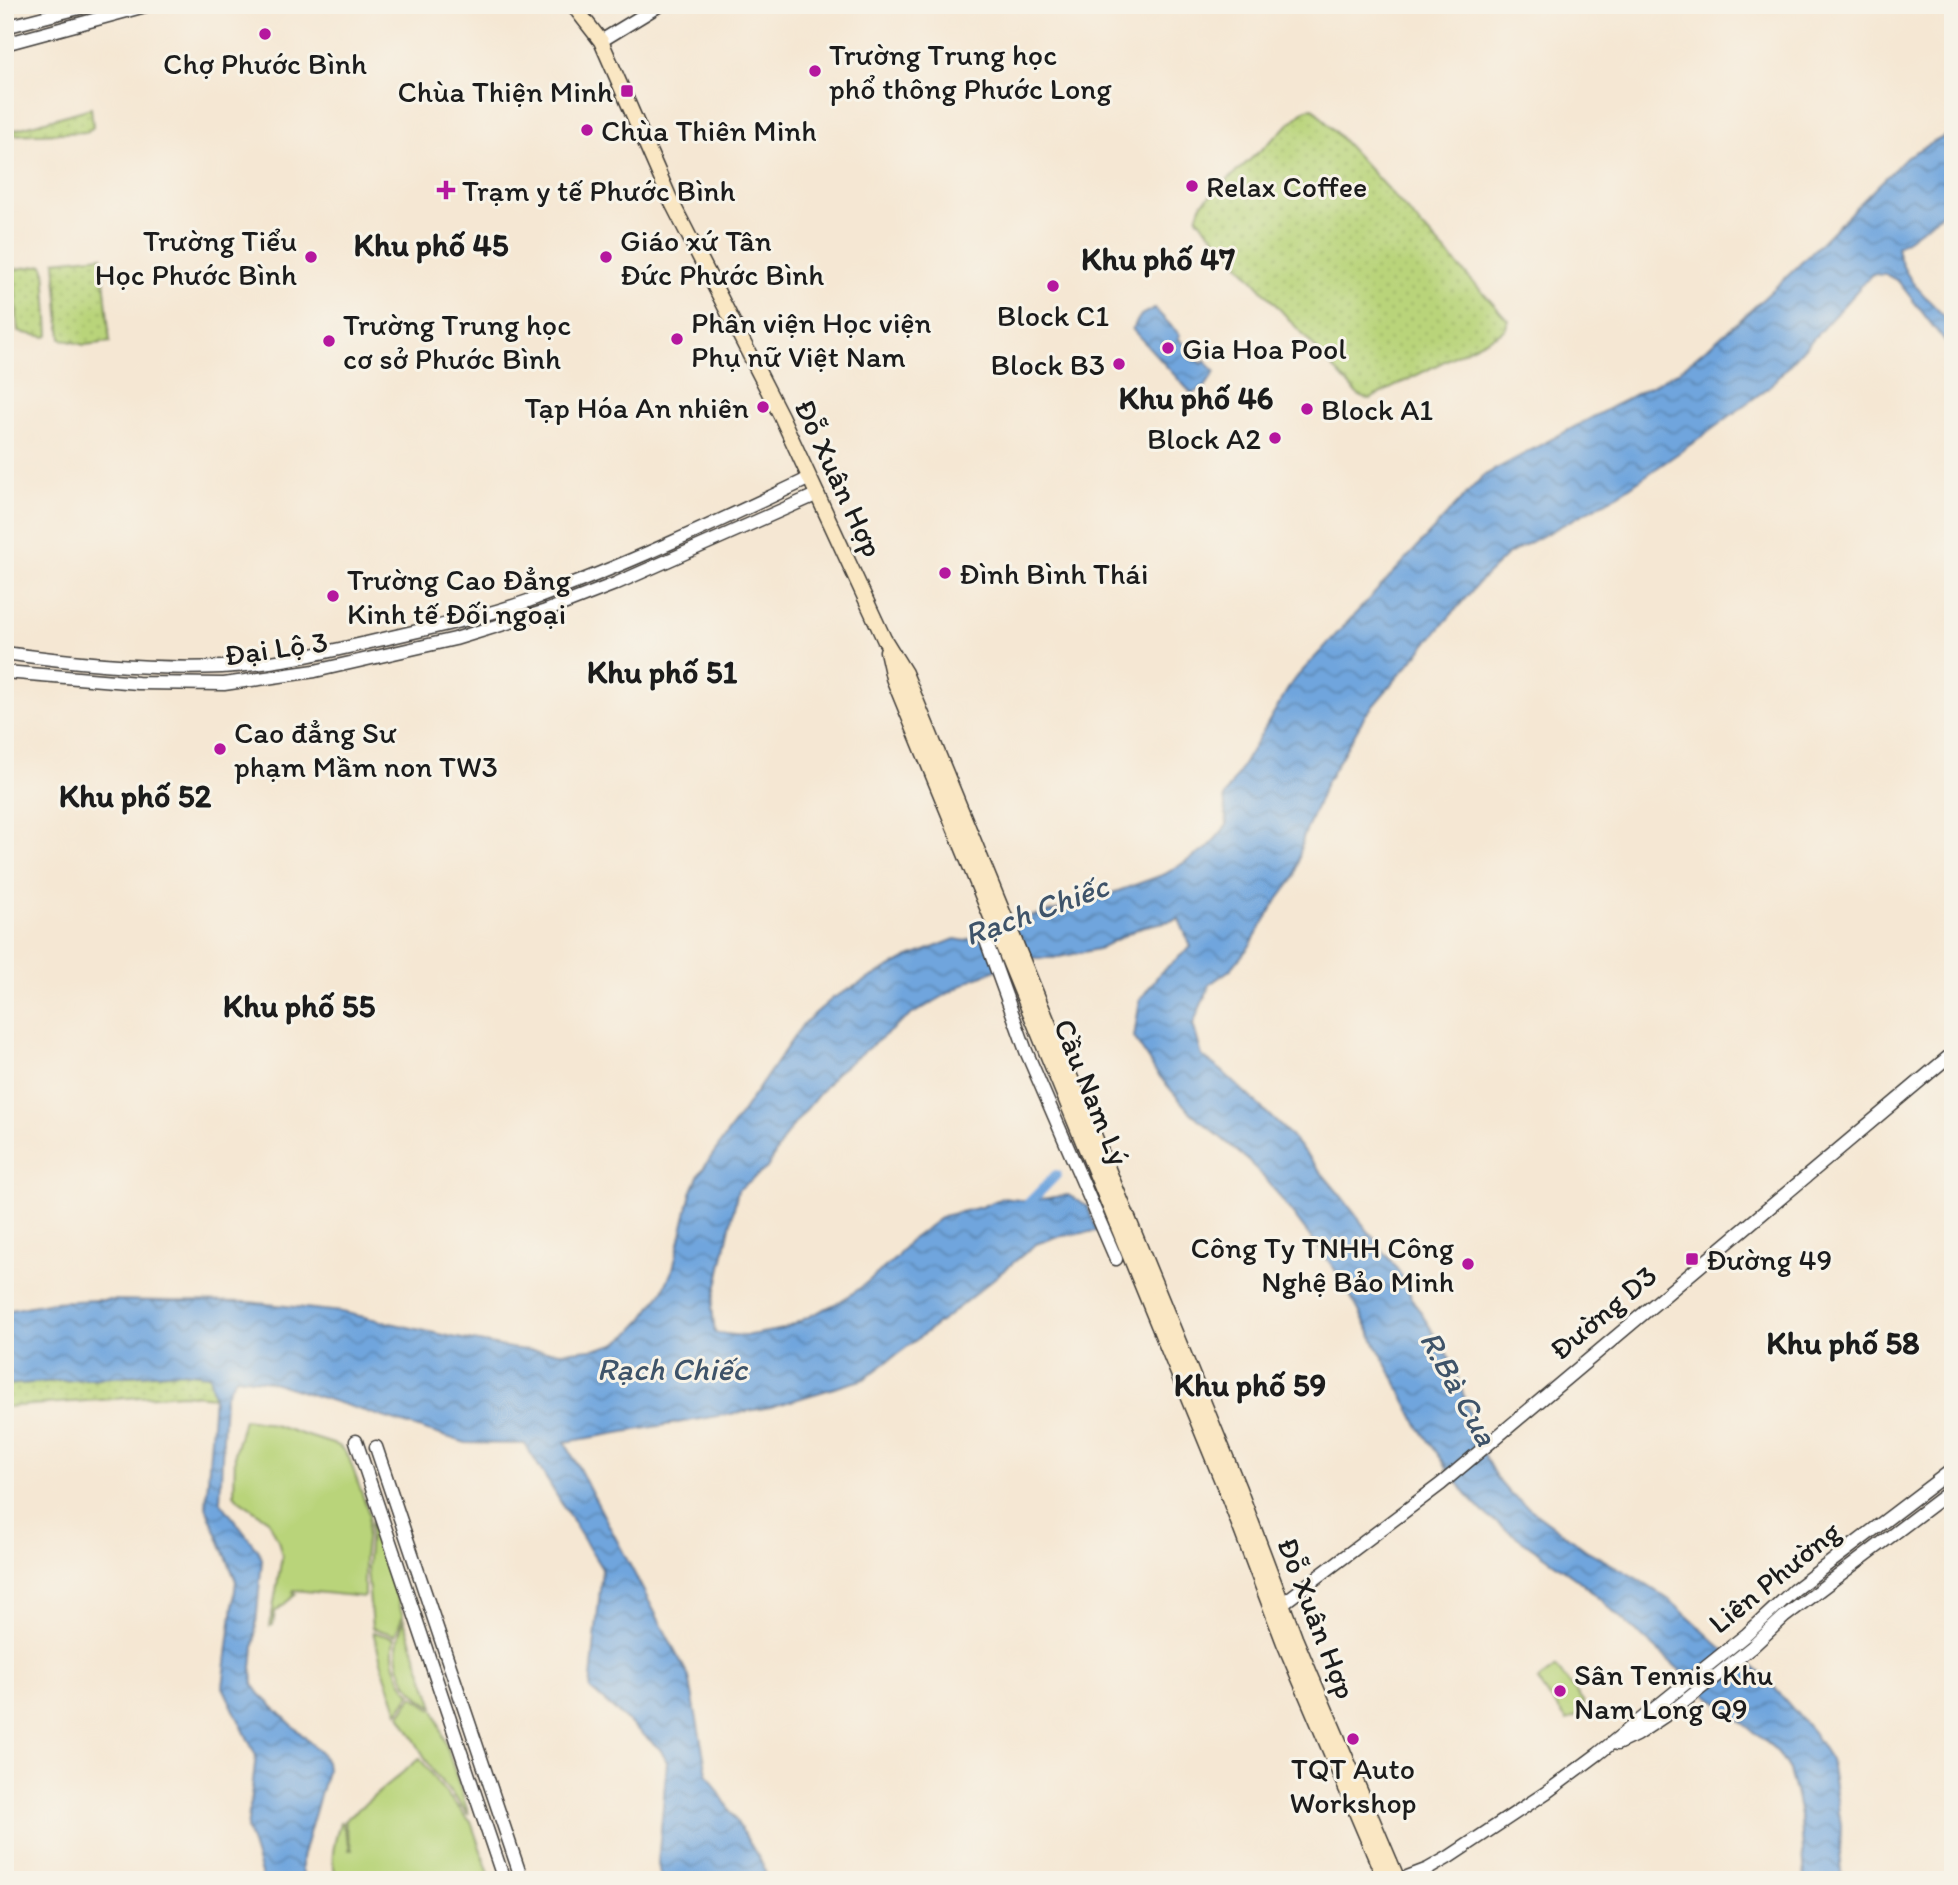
<svg xmlns="http://www.w3.org/2000/svg" width="1958" height="1885" viewBox="0 0 1958 1885" font-family="Itim,sans-serif">
  <style>
    .grass { fill: #b9d47a; stroke: #6a784b; stroke-width: 2 }
    .park { fill: url(#park-dots); stroke: #6a784b; stroke-width: 2 }
    .water { fill: url(#water-waves); stroke: #46607c; stroke-width: 2 }
    .lines { fill: none; stroke-linecap: round; stroke-linejoin: round }
    .canal { stroke: #70a5dd; stroke-width: 10 }
    .tertiary-casing { stroke: #3d3a37; stroke-width: 15 }
    .secondary-casing { stroke: #3d3a37; stroke-width: 17 }
    .tertiary { stroke: #fff; stroke-width: 12 }
    .secondary { stroke: #fae7c3; stroke-width: 14 }
    .poi-dot { fill: #b5179e; stroke: #f7f3e8; stroke-width: 2.5 }
    .labels { text-anchor: middle; dominant-baseline: central; stroke-width: 6; stroke-linejoin: round; paint-order: stroke }
    .poi-label { font-size: 30px; fill: #1c1c1c; stroke: #f7f3e8; text-anchor: start }
    .street-label { font-size: 30px; fill: #1c1c1c; stroke: #f7f3e8 }
    .neighbourhood-label { font-size: 32px; font-weight: bold; fill: #1c1c1c; stroke: #f7f3e8 }
    .water-label { font-size: 32px; font-style: italic; fill: #3e5369; stroke: #f7f3e8 }
  </style>
  <defs>
    <pattern id="park-dots" width="8" height="8" patternUnits="userSpaceOnUse" patternTransform="scale(1.75)"><rect width="8" height="8" fill="#b9d47a"/><path d="M2 2h.1M6 6h.1" fill="none" stroke="#9eb569" stroke-width="1.8" stroke-linecap="round"/></pattern>
    <pattern id="water-waves" width="16" height="10" patternUnits="userSpaceOnUse" patternTransform="scale(1.75)"><rect width="16" height="10" fill="#70a5dd"/><path d="M0 5q4-4 8 0t8 0" fill="none" stroke="#5b86b2"/></pattern>
  </defs>
  <rect width="100%" height="100%" fill="#f7f3e8"/>
  <filter id="ink" filterUnits="userSpaceOnUse"><feTurbulence type="fractalNoise" baseFrequency=".0143" numOctaves="2"/><feDisplacementMap in="SourceGraphic" scale="14" xChannelSelector="R" yChannelSelector="G"/><feConvolveMatrix kernelMatrix="1 2 1 2 8 2 1 2 1" color-interpolation-filters="sRGB"/></filter>
  <filter id="wash" filterUnits="userSpaceOnUse"><feTurbulence type="fractalNoise" baseFrequency=".00686" numOctaves="4" result="noise"/><feDisplacementMap in="SourceGraphic" scale="28" xChannelSelector="R" yChannelSelector="G"/><feGaussianBlur stdDeviation="1.57" result="paint"/><feColorMatrix in="noise" values="0 0 0 0 0 0 0 0 0 0 0 0 0 0 0 0 0 1.4 0 .05"/><feComposite in="paint" operator="in"/></filter>
  <g filter="url(#wash)">
    <rect width="100%" height="100%" fill="#f5e7d3"/>
    <!-- grass -->
    <g class="grass">
      <polygon points="244,1419 264,1422 339,1446 348,1455 369,1514 364,1559 364,1597 294,1590 293,1592 296,1594 275,1612 273,1625 270,1626 282,1556 278,1540 268,1520 239,1500 234,1494 235,1452"/>
      <polygon points="371,1521 403,1616 395,1635 372,1628 367,1570"/>
      <path d="M404,1620l30,87c-33,-18 -46,-52 -30,-87z"/>
      <path d="M373,1632l21,6c-4,21 3,40 17,56l-13,18 -13,-37z"/>
      <polygon points="1556,1667 1583,1701 1585,1711 1567,1721 1537,1681"/>
      <polygon points="413,1696 435,1711 469,1815 434,1773 400,1715"/>
      <path d="M420,1758l18,26 33,38 18,52 -3,6h-147c-12,-19 -4,-38 1,-58l2,1 8,24 -1,3h3l-8,-29z"/>
    </g>
    <!-- park -->
    <g class="park">
      <polygon points="91,108 93,127 87,132 8,135 10,131"/>
      <polygon points="1313,108 1508,320 1506,328 1500,333 1370,399 1363,398 1356,393 1197,218 1202,203 1306,109"/>
      <polygon points="102,256 110,342 84,345 61,339 55,261"/>
      <polygon points="43,265 45,269 49,335 46,337 18,332 14,272 16,269"/>
      <polygon points="181,1372 209,1375 214,1397 182,1394 5,1407 5,1385"/>
    </g>
    <!-- water -->
    <g class="water">
      <path d="M1953,132v74l-56,41c5,34 35,54 56,79v26l-55,-71 -11,-6 -15,-1 -103,113 -69,51 -82,57 -111,60 -26,25 -115,134 -41,71 -22,53 -8,39 -21,28 -25,42 -18,22 -21,15 -17,40 9,32 20,15 67,63 52,62 59,77 12,26 40,63 34,97 11,20 13,15 76,56 50,28 35,23 55,51 20,9 20,17 47,54 18,28 10,65 -1,28 3,27h-38l-4,-60 -6,-28 -6,-21 -13,-21 -67,-54 -133,-118 -89,-62 -21,-22 -47,-67 -61,-118 -22,-38 -66,-87 -21,-23 -60,-50 -34,-40 -21,-34 6,-37 20,-27 31,-26 -12,-28 -38,8 -43,22 -44,9h-27l-52,20 -64,37 -75,58 -49,60 -20,35 -29,22 -26,118 3,25 29,3 40,-7 55,-27 20,-13 37,-31 12,-16 35,-26 38,-9 21,-9 26,3 40,-6 19,11 10,25 -41,6 -20,7 -88,72 -84,63 -93,28 -206,35 124,235 18,96 56,92 5,15h-107l-3,-17 9,-101 -7,-13 -70,-60 12,-120 -77,-125 -59,-1 -197,-62 -33,-4 -11,19 -5,105 39,51 3,7 -10,110 1,15 7,10 62,60 4,7 1,10 -25,87v12l4,10h-43l-16,-51 9,-73 -33,-69 13,-106 -30,-74 8,-111 -5,-21 -28,-3 -176,13v-74l47,-9 45,-2 151,2 94,10 110,25 64,12 46,3 38,-4 15,-4 13,-9 15,-16 20,-28 10,-22 18,-76 7,-17 105,-152 30,-26 74,-40 48,-19 11,2 50,-21 69,-17 80,-29 43,-26 19,-23 -3,-28 68,-115 191,-206 196,-105 59,-49 56,-52 113,-114z"/>
      <polygon points="1154,308 1180,335 1178,338 1202,364 1205,361 1215,372 1205,387 1192,394 1132,329 1141,315"/>
    </g>
    <g class="lines">
      <!-- canal -->
      <polyline class="canal" points="1023,1209 1056,1175"/>
    </g>
  </g>
  <g filter="url(#ink)">
    <g class="lines">
      <defs>
        <g id="tertiary">
          <polyline points="5,27 91,5"/>
          <polyline points="601,41 660,5"/>
          <polyline points="5,44 149,5"/>
          <path d="M5,653c71,10 146,17 217,14 53,-3 106,-15 157,-27 50,-12 101,-22 149,-39 96,-35 190,-79 282,-123"/>
          <polyline points="5,672 138,683 224,684 315,671 455,639 543,612 615,584 818,494"/>
          <polyline points="984,935 1026,1051 1116,1259"/>
          <polyline points="356,1441 504,1880"/>
          <polyline points="376,1447 522,1880"/>
          <polyline points="1282,1604 1441,1484 1953,1053"/>
          <polyline points="1617,1744 1636,1735 1675,1709 1752,1647 1784,1617 1953,1489"/>
          <polyline points="1399,1880 1428,1869 1449,1857 1547,1792 1598,1754 1747,1634 1794,1590 1953,1469"/>
        </g>
        <g id="secondary">
          <polyline points="573,5 601,41 670,199 781,416 884,639 905,673 1239,1489 1295,1638 1398,1880"/>
          <polyline points="887,651 893,678 1227,1493 1284,1643 1385,1880"/>
        </g>
      </defs>
      <!-- tertiary casing -->
      <use href="#tertiary" class="tertiary-casing"/>
      <!-- secondary casing -->
      <use href="#secondary" class="secondary-casing"/>
      <!-- tertiary -->
      <use href="#tertiary" class="tertiary"/>
      <!-- secondary -->
      <use href="#secondary" class="secondary"/>
    </g>
  </g>
  <!-- markers -->
  <g class="poi-dot">
    <circle cx="265" cy="34" r="7"/>
    <circle cx="815" cy="71" r="7"/>
    <rect x="620" y="84" width="14" height="14" rx="3.5"/>
    <circle cx="587" cy="130" r="7"/>
    <circle cx="1192" cy="186" r="7"/>
    <path d="M442.5 179.5h7v7h7v7h-7v7h-7v-7h-7v-7h7z"/>
    <circle cx="311" cy="257" r="7"/>
    <circle cx="606" cy="257" r="7"/>
    <circle cx="1053" cy="286" r="7"/>
    <circle cx="677" cy="339" r="7"/>
    <circle cx="329" cy="341" r="7"/>
    <circle cx="1168" cy="348" r="7"/>
    <circle cx="1119" cy="364" r="7"/>
    <circle cx="763" cy="407" r="7"/>
    <circle cx="1307" cy="409" r="7"/>
    <circle cx="1275" cy="438" r="7"/>
    <circle cx="945" cy="573" r="7"/>
    <circle cx="333" cy="596" r="7"/>
    <circle cx="220" cy="749" r="7"/>
    <rect x="1685" y="1252" width="14" height="14" rx="3.5"/>
    <circle cx="1468" cy="1264" r="7"/>
    <circle cx="1560" cy="1691" r="7"/>
    <circle cx="1353" cy="1739" r="7"/>
  </g>
  <g class="labels">
    <!-- poi labels -->
    <g class="poi-label">
      <text x="829" y="54">Trường Trung học<tspan x="829" dy="34">phổ thông Phước Long</tspan></text>
      <text x="265" y="63" text-anchor="middle">Chợ Phước Bình</text>
      <text x="613" y="91" text-anchor="end">Chùa Thiện Minh</text>
      <text x="601" y="130">Chùa Thiên Minh</text>
      <text x="1206" y="186">Relax Coffee</text>
      <text x="462" y="190">Trạm y tế Phước Bình</text>
      <text x="297" y="240" text-anchor="end">Trường Tiểu<tspan x="297" dy="34">Học Phước Bình</tspan></text>
      <text x="620" y="240">Giáo xứ Tân<tspan x="620" dy="34">Đức Phước Bình</tspan></text>
      <text x="1053" y="315" text-anchor="middle">Block C1</text>
      <text x="691" y="322">Phân viện Học viện<tspan x="691" dy="34">Phụ nữ Việt Nam</tspan></text>
      <text x="343" y="324">Trường Trung học<tspan x="343" dy="34">cơ sở Phước Bình</tspan></text>
      <text x="1182" y="348">Gia Hoa Pool</text>
      <text x="1105" y="364" text-anchor="end">Block B3</text>
      <text x="749" y="407" text-anchor="end">Tạp Hóa An nhiên</text>
      <text x="1321" y="409">Block A1</text>
      <text x="1261" y="438" text-anchor="end">Block A2</text>
      <text x="959" y="573">Đình Bình Thái</text>
      <text x="347" y="579">Trường Cao Đẳng<tspan x="347" dy="34">Kinh tế Đối ngoại</tspan></text>
      <text x="234" y="732">Cao đẳng Sư<tspan x="234" dy="34">phạm Mầm non TW3</tspan></text>
      <text x="1454" y="1247" text-anchor="end">Công Ty TNHH Công<tspan x="1454" dy="34">Nghệ Bảo Minh</tspan></text>
      <text x="1706" y="1259">Đường 49</text>
      <text x="1574" y="1674">Sân Tennis Khu<tspan x="1574" dy="34">Nam Long Q9</tspan></text>
      <text x="1353" y="1768" text-anchor="middle">TQT Auto<tspan x="1353" dy="34">Workshop</tspan></text>
    </g>
    <!-- street labels -->
    <g class="street-label">
      <text transform="translate(839 478) rotate(65)">Đỗ Xuân Hợp</text>
      <text transform="translate(276 648) rotate(-8)">Đại Lộ 3</text>
      <text transform="translate(1092 1092) rotate(68)">Cầu Nam Lý</text>
      <text transform="translate(1603 1312) rotate(-40)">Đường D3</text>
      <text transform="translate(1774 1577) rotate(-39)">Liên Phường</text>
      <text transform="translate(1317 1618) rotate(69)">Đỗ Xuân Hợp</text>
    </g>
    <!-- neighbourhood labels -->
    <g class="neighbourhood-label">
      <text x="431" y="245">Khu phố 45</text>
      <text x="1158" y="259">Khu phố 47</text>
      <text x="1196" y="398">Khu phố 46</text>
      <text x="662" y="672">Khu phố 51</text>
      <text x="135" y="796">Khu phố 52</text>
      <text x="299" y="1006">Khu phố 55</text>
      <text x="1843" y="1343">Khu phố 58</text>
      <text x="1250" y="1385">Khu phố 59</text>
    </g>
    <!-- water labels -->
    <g class="water-label">
      <text transform="translate(1036 910) rotate(-20)">Rạch Chiếc</text>
      <text x="672" y="1369">Rạch Chiếc</text>
      <text transform="translate(1459 1388) rotate(61)">R.Bà Cua</text>
    </g>
  </g>
  <!-- margin -->
  <rect width="1958" height="1885" fill="none" stroke="#f7f3e8" stroke-width="28"/>
</svg>
